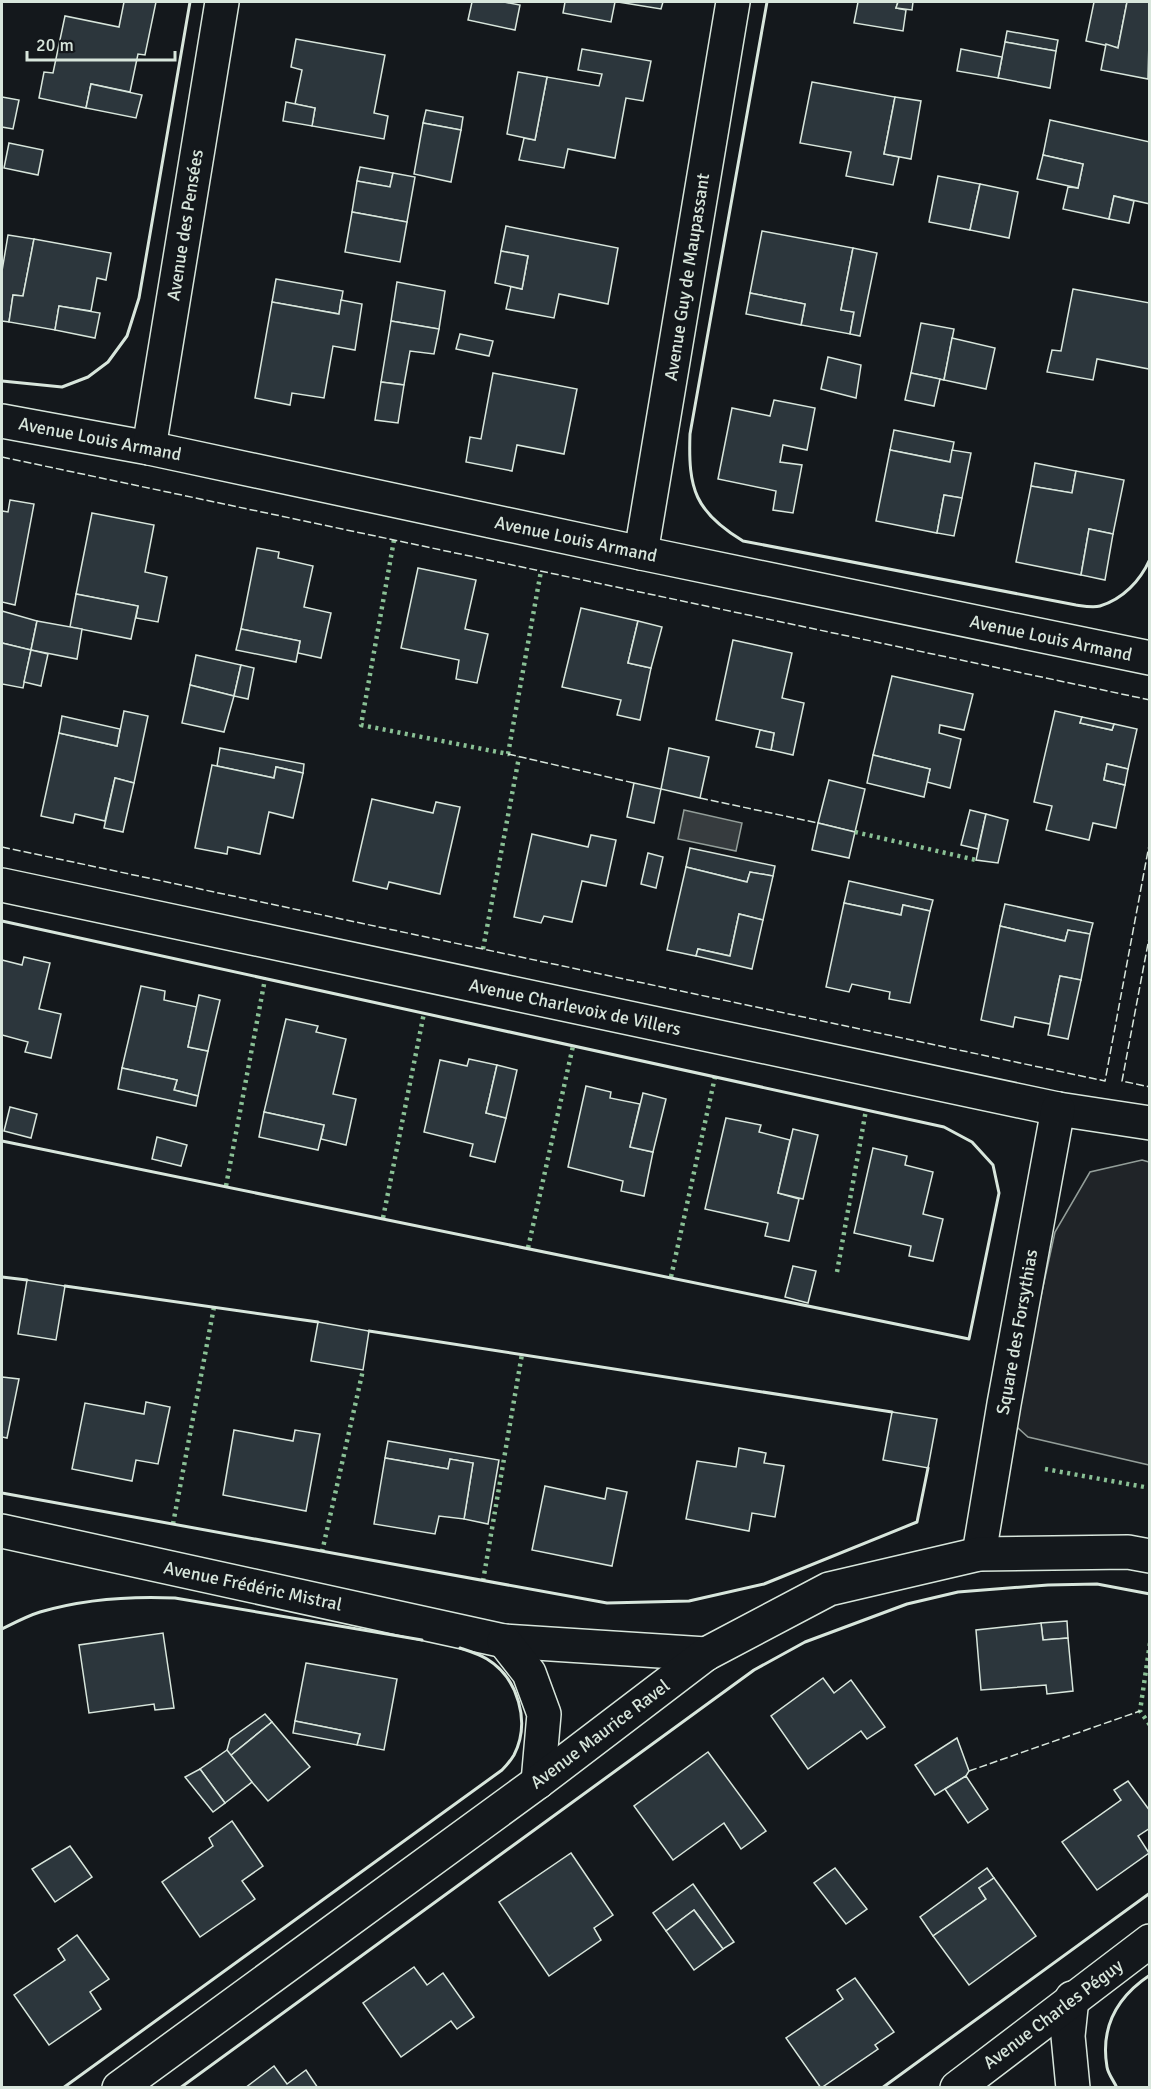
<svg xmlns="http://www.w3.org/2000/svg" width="1151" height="2089" viewBox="0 0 1151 2089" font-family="Signika,sans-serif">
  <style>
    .green { fill: #202428; stroke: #939e99; stroke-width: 1.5 }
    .water { fill: #363b3e; stroke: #939e99; stroke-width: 1.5 }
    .building { fill: #2c363c; stroke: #d8e6dc; stroke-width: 1.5 }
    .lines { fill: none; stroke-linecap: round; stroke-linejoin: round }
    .street-casing { stroke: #d8e6dc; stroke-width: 36 }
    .street { stroke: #14181c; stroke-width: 33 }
    .hedge { stroke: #8ac095; stroke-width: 4.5; stroke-dasharray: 3 4.5; stroke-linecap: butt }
    .fence { stroke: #d8e6dc; stroke-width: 1.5; stroke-dasharray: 8 3; stroke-linecap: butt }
    .wall { stroke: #d8e6dc; stroke-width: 3 }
    .labels { text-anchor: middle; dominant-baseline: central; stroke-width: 4.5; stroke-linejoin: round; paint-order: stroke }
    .street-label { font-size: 18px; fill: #d8e6dc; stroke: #14181c }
  </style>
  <rect width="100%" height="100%" fill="#14181c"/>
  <!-- green -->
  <polygon class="green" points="1142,1160 1149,1162 1149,1465 1028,1437 1018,1428 1014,1420 1055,1232 1090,1172"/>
  <!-- water -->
  <polygon class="water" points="684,810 742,823 736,851 678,839"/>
  <!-- building -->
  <g class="building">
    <polygon points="124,2 156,2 145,55 138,54 130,92 91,84 86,108 39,98 44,72 53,73 65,16 119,27"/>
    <polygon points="472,2 504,2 520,5 515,30 468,20"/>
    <polygon points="565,2 615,2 611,22 563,13"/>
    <polygon points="618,2 663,2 661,9"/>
    <polygon points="858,2 898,2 896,8 906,10 903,31 854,23"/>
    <polygon points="898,2 913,2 912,10 896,8"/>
    <polygon points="1094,2 1127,2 1118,48 1086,41"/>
    <polygon points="1127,2 1150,2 1148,79 1101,70 1106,44 1118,48"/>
    <polygon points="1007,31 1058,40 1056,51 1005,42"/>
    <polygon points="296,39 385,55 374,113 388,116 384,139 312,126 315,108 295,104 302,70 291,67"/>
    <polygon points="1005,42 1056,51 1050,88 998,78"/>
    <polygon points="582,49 651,61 643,101 626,98 615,158 568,149 564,168 519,160 524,138 535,140 547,77 599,86 602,74 578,70"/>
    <polygon points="961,49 1002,57 998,78 957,71"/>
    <polygon points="518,72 547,77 535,140 507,134"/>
    <polygon points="812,82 895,97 884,154 899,157 893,185 846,176 851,152 800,143"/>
    <polygon points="91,84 142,95 136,118 86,108"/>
    <polygon points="2,97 19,100 13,129 2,127"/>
    <polygon points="895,97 921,101 911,159 884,154"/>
    <polygon points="286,102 315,108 312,126 283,121"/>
    <polygon points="426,110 463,117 461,130 423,123"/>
    <polygon points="1050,120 1150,142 1150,204 1114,196 1109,219 1063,209 1068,187 1078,188 1083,164 1043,155"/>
    <polygon points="423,123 461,130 451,182 414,174"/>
    <polygon points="9,143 43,150 38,175 4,168"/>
    <polygon points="1043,155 1083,164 1078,188 1037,179"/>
    <polygon points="360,167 393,173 390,187 357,181"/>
    <polygon points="393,173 415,177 407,222 352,212 357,181 390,187"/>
    <polygon points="938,176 980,184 970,230 929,222"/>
    <polygon points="980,184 1018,192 1009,238 970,230"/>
    <polygon points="1114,196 1134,201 1129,223 1109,219"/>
    <polygon points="352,212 407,222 400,262 345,252"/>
    <polygon points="506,226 618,248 608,304 559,294 554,318 506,309 511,286 522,289 528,256 501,251"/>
    <polygon points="762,231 853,248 841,310 854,312 850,334 801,325 805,304 750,293"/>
    <polygon points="8,235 34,239 23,296 13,295 9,322 2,321 2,271"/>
    <polygon points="34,239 111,253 106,280 97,278 91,311 59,306 55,330 9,322 13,295 23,296"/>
    <polygon points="853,248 877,253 860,336 850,334 854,312 841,310"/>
    <polygon points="501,251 528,256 522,289 495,283"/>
    <polygon points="276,279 343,291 339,314 272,302"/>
    <polygon points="397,282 445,291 439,329 391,321"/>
    <polygon points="1073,289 1150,303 1149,369 1097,359 1093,380 1047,372 1052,350 1061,351"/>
    <polygon points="750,293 805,304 801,325 746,314"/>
    <polygon points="341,300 362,304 355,350 333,346 324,398 292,393 290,405 255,398 272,302 339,314"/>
    <polygon points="59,306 100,313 95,338 55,330"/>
    <polygon points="391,321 439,329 434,354 410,351 404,385 381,382"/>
    <polygon points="921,323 954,329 944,380 911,373"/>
    <polygon points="460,334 493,341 489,356 456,349"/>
    <polygon points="952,338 995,348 986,389 944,380"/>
    <polygon points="828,357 861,365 856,398 821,389"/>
    <polygon points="493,373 577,389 564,454 517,445 512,471 466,462 470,437 481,439"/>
    <polygon points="911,373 940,379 934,406 905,400"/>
    <polygon points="381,382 404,385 398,423 375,420"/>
    <polygon points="774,400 815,408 807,450 783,445 780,462 802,465 793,513 773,510 776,491 718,479 732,408 770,416"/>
    <polygon points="894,430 954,442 950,462 890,450"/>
    <polygon points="890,450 950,462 952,450 971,453 962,498 944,495 937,533 876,521"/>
    <polygon points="1035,463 1076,471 1072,493 1031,486"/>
    <polygon points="1076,471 1124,480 1113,534 1089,529 1081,575 1016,562 1031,486 1072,493"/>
    <polygon points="944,495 962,498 954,536 937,533"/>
    <polygon points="10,500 34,504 15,605 2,602 2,511 8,512"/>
    <polygon points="92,513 154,525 145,572 167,577 158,622 136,618 138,606 76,594"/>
    <polygon points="1089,529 1113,534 1105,580 1081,575"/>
    <polygon points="257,548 279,552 278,558 313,566 304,607 331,613 321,658 298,653 300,641 241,629"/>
    <polygon points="418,568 476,580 465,629 488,634 477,683 456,679 459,660 401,648"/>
    <polygon points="76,594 138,606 131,639 70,627"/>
    <polygon points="581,608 638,621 628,663 651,668 640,720 617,715 621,700 562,687"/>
    <polygon points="2,611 37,621 31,650 2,643"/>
    <polygon points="37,621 82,629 77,659 31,650"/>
    <polygon points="638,621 662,627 651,668 628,663"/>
    <polygon points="241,629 300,641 296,662 236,650"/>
    <polygon points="733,640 792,653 782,698 804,703 793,755 771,750 774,733 716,720"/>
    <polygon points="2,643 31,650 23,688 2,684"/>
    <polygon points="31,650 48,654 41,686 24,682"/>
    <polygon points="196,655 241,665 234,696 190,685"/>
    <polygon points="241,665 254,668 248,699 234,696"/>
    <polygon points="892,676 973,694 964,730 940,725 939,733 961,739 950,788 927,782 930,769 873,755"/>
    <polygon points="190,685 234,696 224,732 182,723"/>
    <polygon points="124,711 148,716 134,783 115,778 105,821 75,814 73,823 41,816 59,733 117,746"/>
    <polygon points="1055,711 1082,717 1080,723 1112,730 1114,724 1137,729 1128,769 1107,764 1104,780 1125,785 1116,828 1093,823 1089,840 1046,830 1052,806 1034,802"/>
    <polygon points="62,716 120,729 117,746 59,733"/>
    <polygon points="1082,717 1114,724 1112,730 1080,723"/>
    <polygon points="760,730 774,733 771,750 756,747"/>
    <polygon points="220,748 304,764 303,773 276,767 274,778 217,766"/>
    <polygon points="669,748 709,757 700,798 661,789"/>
    <polygon points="873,755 930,769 924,797 867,783"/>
    <polygon points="1107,764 1128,769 1125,785 1104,780"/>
    <polygon points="212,765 274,778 276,767 303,773 293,818 269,812 260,854 228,847 227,854 195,848"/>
    <polygon points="115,778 134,783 123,832 104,828"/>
    <polygon points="829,780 865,789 855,832 818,823"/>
    <polygon points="634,783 661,789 654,823 627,817"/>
    <polygon points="372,799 433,813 436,802 460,807 440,894 389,882 387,889 353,881"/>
    <polygon points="970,810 986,814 978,849 961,845"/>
    <polygon points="986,814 1008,820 998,863 976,860"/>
    <polygon points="818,823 855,832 849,858 812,850"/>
    <polygon points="532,834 588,847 591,835 616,840 606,886 582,881 572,922 544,916 541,923 514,917"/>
    <polygon points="690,848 775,866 773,876 750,872 747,882 686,867"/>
    <polygon points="648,853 663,857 656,888 641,884"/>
    <polygon points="686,867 747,882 750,872 773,876 763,920 739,914 730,956 698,949 696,956 667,950"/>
    <polygon points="849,881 933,900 930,911 903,905 901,915 844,903"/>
    <polygon points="844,903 901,915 903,905 930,911 910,1003 889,999 890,992 852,984 849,992 826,987"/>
    <polygon points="1005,904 1093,923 1090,934 1068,930 1065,941 1000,926"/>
    <polygon points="739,914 763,920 752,969 696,956 698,949 730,956"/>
    <polygon points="1000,926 1065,941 1068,930 1090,934 1081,980 1060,976 1050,1024 1015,1017 1013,1027 981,1020"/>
    <polygon points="24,957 50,963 39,1009 61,1014 51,1058 25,1052 28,1042 2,1035 2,960 22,965"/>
    <polygon points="1060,976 1081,980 1068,1039 1048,1035"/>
    <polygon points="141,986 165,991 164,1000 197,1007 188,1047 208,1051 198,1096 174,1090 177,1080 122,1068"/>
    <polygon points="199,995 220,1000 208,1051 188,1047"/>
    <polygon points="286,1019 318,1026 316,1032 346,1039 333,1094 356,1099 346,1145 321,1139 324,1125 264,1112"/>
    <polygon points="469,1059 497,1065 486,1113 506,1118 495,1162 470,1156 473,1144 424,1132 440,1060 467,1066"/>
    <polygon points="497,1065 517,1070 506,1118 486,1113"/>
    <polygon points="122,1068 177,1080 174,1090 198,1096 196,1106 118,1089"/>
    <polygon points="586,1086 611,1092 610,1098 640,1104 630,1147 653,1152 644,1196 621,1191 623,1181 568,1167"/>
    <polygon points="643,1093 666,1099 653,1152 630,1147"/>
    <polygon points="10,1107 37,1114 31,1138 4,1131"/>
    <polygon points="264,1112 324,1125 318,1150 259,1137"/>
    <polygon points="726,1118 761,1125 759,1132 790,1140 778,1193 799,1199 789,1241 765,1236 768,1223 705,1209"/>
    <polygon points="793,1129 818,1135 803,1199 778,1193"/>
    <polygon points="157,1137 187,1145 181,1166 152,1159"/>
    <polygon points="873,1148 907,1156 905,1165 933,1172 923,1214 943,1219 933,1261 909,1256 911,1246 854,1233"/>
    <polygon points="793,1266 816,1271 808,1303 785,1297"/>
    <polygon points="27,1280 65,1286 56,1340 18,1334"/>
    <polygon points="318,1322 369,1331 363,1370 311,1361"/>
    <polygon points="2,1377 19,1379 7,1438 2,1437"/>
    <polygon points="146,1402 170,1407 158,1464 136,1460 132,1481 72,1469 85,1403 144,1414"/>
    <polygon points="892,1412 937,1419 928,1468 883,1460"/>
    <polygon points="234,1430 293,1441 295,1430 320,1434 306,1511 223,1495"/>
    <polygon points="388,1441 499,1460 488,1524 464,1519 473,1463 450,1459 448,1469 385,1458"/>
    <polygon points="739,1448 766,1453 764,1463 784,1466 775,1517 752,1513 749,1531 686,1519 697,1461 736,1467"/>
    <polygon points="385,1458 448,1469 450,1459 473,1463 464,1519 439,1516 435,1534 374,1524"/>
    <polygon points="545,1486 605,1499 607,1488 627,1492 612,1566 532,1550"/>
    <polygon points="1067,1621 1068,1638 1043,1640 1041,1623"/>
    <polygon points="1041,1623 1043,1640 1068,1638 1073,1691 1047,1694 1046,1685 981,1690 976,1630"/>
    <polygon points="163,1633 174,1708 155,1710 154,1704 89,1713 79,1645"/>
    <polygon points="306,1663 397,1679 384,1750 357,1745 360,1734 295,1721"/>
    <polygon points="823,1678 834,1693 851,1680 885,1727 867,1739 861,1731 808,1769 771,1716"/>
    <polygon points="265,1714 272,1722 230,1756 227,1750 230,1739"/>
    <polygon points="295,1721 360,1734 357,1745 293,1733"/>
    <polygon points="272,1722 310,1767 268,1801 230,1756"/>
    <polygon points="957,1738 969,1771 966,1776 935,1795 915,1765"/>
    <polygon points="227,1750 252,1782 225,1803 200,1769"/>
    <polygon points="708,1752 766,1831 741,1849 724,1823 673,1860 634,1806"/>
    <polygon points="200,1769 225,1803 213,1812 185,1777"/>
    <polygon points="966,1776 988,1809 968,1823 945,1789"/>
    <polygon points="1128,1781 1150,1811 1150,1828 1138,1836 1149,1853 1097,1890 1062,1842 1121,1800 1114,1790"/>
    <polygon points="232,1821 263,1866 242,1881 255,1899 200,1937 162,1882 213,1846 209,1838"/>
    <polygon points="70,1846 92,1877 55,1902 32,1869"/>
    <polygon points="571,1853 613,1915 594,1928 601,1940 549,1976 499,1902"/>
    <polygon points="835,1868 867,1909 846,1924 814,1883"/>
    <polygon points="987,1868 994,1878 979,1888 986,1899 933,1936 920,1917"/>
    <polygon points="994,1878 1036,1936 969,1985 933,1936 986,1899 979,1888"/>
    <polygon points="693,1884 734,1942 723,1949 694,1910 666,1931 653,1913"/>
    <polygon points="694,1910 723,1949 694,1970 666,1931"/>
    <polygon points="77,1935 109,1979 90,1992 101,2009 49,2045 14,1995 65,1960 58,1949"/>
    <polygon points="414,1967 427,1985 443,1973 474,2017 457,2029 451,2021 401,2057 363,2003"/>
    <polygon points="855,1978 894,2032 875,2045 878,2049 821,2088 786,2038 843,1999 837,1990"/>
    <polygon points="274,2066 287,2084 306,2070 318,2088 245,2088"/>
  </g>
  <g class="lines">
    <defs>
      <g id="street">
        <polyline points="2,421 149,448 641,553 1150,658"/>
        <polyline points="149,448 222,2"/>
        <polyline points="641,553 733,2"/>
        <polyline points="2,885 1058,1109 1150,1123"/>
        <polyline points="2,1531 504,1641 706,1654"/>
        <polyline points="979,1554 1004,1404 1058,1109"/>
        <polyline points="504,1641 529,1673 544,1714 538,1782"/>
        <polyline points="1072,1998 1068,2036 1073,2088"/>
        <polyline points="119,2088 538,1782 706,1654 829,1589 979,1554 1128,1552 1150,1556"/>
        <polyline points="957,2088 1150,1941"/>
      </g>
    </defs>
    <!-- street casing -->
    <use href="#street" class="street-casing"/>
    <!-- street -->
    <use href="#street" class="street"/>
    <!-- hedge -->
    <g class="hedge">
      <polyline points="394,540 361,725 508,754 541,571"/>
      <polyline points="855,832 976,860"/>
      <polyline points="483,949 519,757"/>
      <polyline points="226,1186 265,979"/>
      <polyline points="383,1218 424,1013"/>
      <polyline points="528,1248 573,1046"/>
      <polyline points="837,1272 866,1110"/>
      <polyline points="671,1277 715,1077"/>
      <polyline points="1045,1469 1150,1488"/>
      <polyline points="173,1524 214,1307"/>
      <polyline points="322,1552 363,1370"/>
      <polyline points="483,1581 522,1354"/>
      <polyline points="1150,1643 1140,1711 1150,1725"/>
    </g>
    <!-- fence -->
    <g class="fence">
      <polyline points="2,457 1150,700"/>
      <polyline points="508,754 634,783"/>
      <polyline points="700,798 818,823"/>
      <polyline points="2,847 1105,1081 1150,840"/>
      <polyline points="1150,933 1122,1081 1150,1087"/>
      <polyline points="969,1771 1140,1711"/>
    </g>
    <!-- wall -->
    <g class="wall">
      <path d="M767,2l-77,432c-2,55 5,78 53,107l333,64c7,1 17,3 24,1 23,-7 40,-25 50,-47"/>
      <polyline points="2,381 62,387 88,377 108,362 127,336 139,298 190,2"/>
      <polyline points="2,921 944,1127 972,1142 993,1165 999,1193 969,1339 2,1141"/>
      <polyline points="2,1277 27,1280"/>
      <polyline points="65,1286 318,1322"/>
      <polyline points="369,1331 892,1412"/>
      <polyline points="2,1493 607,1603 689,1601 764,1584 917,1522 928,1468"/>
      <path d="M2,1629c12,-6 25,-13 38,-17 44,-13 90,-16 135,-14l247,42"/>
      <path d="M63,2088l439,-318c4,-4 9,-10 12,-15 17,-33 4,-77 -27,-96 -8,-5 -18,-8 -27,-11"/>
      <polyline points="180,2088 754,1670 805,1642 907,1604 958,1592 1048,1585 1097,1584 1150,1594"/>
      <polyline points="882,2088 1150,1893"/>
      <path d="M1117,2088c-3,-7 -9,-14 -10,-21 -7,-41 10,-70 43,-92"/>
    </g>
  </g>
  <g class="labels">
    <!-- street labels -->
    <g class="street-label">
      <text transform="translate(185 225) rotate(-81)">Avenue des Pensées</text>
      <text transform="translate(687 277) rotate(-81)">Avenue Guy de Maupassant</text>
      <text transform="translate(100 439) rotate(11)">Avenue Louis Armand</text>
      <text transform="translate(576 539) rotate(12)">Avenue Louis Armand</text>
      <text transform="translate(1051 638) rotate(12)">Avenue Louis Armand</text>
      <text transform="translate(575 1007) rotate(12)">Avenue Charlevoix de Villers</text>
      <text transform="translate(1017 1332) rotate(-80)">Square des Forsythias</text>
      <text transform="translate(253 1586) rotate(12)">Avenue Frédéric Mistral</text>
      <text transform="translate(600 1734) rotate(-37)">Avenue Maurice Ravel</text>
      <text transform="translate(1053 2014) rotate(-37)">Avenue Charles Péguy</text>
    </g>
  </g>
  <!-- border -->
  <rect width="1151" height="2089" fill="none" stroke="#d8e6dc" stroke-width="6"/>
  <!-- scale -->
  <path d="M27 51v9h148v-9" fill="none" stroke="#d8e6dc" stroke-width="3"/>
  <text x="36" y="51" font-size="18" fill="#d8e6dc" stroke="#14181c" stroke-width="4.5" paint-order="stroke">20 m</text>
</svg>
